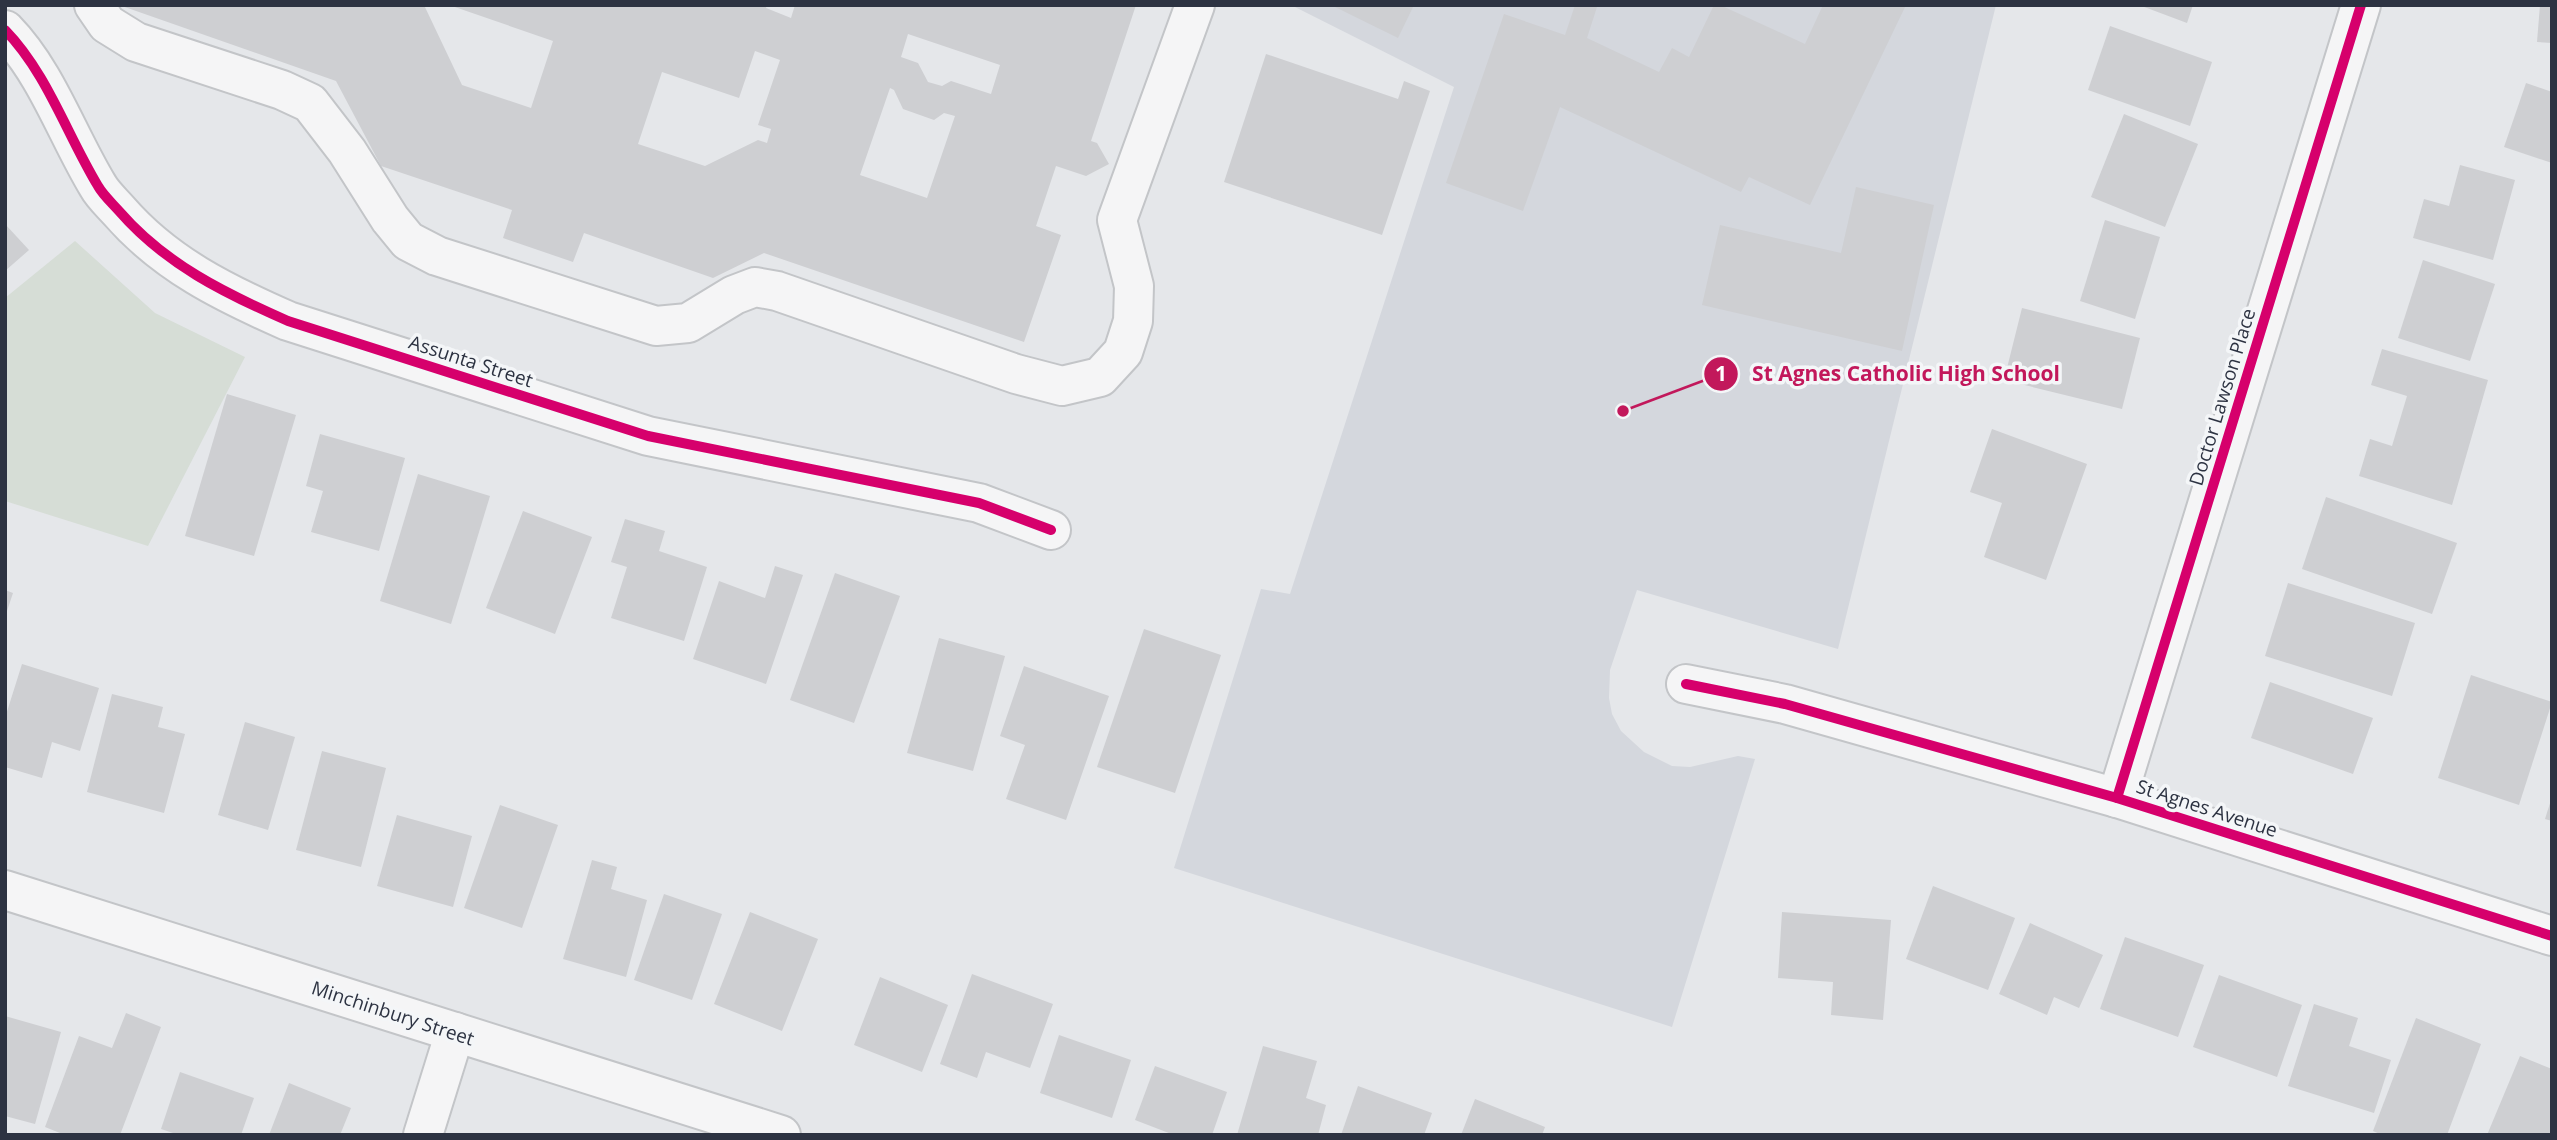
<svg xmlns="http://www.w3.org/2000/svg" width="2557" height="1140" viewBox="0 0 2557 1140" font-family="'Open Sans',sans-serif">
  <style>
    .built { fill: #d4d7dd }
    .green { fill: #d6ddd6 }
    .building { fill: #cecfd2; fill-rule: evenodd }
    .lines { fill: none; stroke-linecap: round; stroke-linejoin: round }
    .minor-casing { stroke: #c3c5c8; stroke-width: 42 }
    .minor { stroke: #f5f5f6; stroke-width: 38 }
    .cycleway-casing { stroke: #f4f6f8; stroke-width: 15 }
    .cycleway { stroke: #d6006c; stroke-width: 10 }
    .labels { text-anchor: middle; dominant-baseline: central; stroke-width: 7; stroke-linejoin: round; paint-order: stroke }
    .street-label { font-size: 19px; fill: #2d3342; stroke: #f4f6f8 }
    .leader { fill: none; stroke: #c2185b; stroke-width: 2.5 }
    .callout-dot { fill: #c2185b; stroke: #f4f6f8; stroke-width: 2.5 }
    .mark-label { font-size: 21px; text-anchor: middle; font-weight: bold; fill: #fff }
    .callout-label { font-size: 21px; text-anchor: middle; font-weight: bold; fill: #c2185b; stroke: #f4f6f8; stroke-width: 7; stroke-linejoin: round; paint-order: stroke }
  </style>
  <rect width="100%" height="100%" fill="#e5e7ea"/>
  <!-- built -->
  <polygon class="built" points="1291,5 1996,5 1838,649 1637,590 1610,670 1609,698 1612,714 1621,731 1644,752 1672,766 1690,767 1738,756 1755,759 1672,1027 1174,868 1261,589 1290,594 1454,87"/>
  <!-- green -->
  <polygon class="green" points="75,241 155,313 245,357 148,546 5,501 5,298"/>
  <!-- building -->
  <g class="building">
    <path d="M119,5h305l38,80 69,23 22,-67 -104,-36h318l-1,3 25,10 4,-13h341l-45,136 6,2 12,21 -23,12 -30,-10 -20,60 25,9 -37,107 -260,-89 -51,25 -129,-45 -11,29 -70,-24 9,-28 -131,-44 -45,-85zM908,34l92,31 -9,29 -40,-13 -9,5 -14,-4 -10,-19 -17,-6zM755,51l25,9 -22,65 13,4 -4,14 -9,-3 -53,26 -67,-22 24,-72 77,26zM890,88l4,2 9,19 31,11 10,-7 11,3 -28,82 -67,-23z"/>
    <polygon points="1331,5 1414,5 1398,38"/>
    <polygon points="1575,5 1597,5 1597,7 1587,38 1659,72 1672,48 1689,57 1714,5 1720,5 1805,44 1823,5 1906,5 1810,205 1749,177 1741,192 1560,107 1523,211 1446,183 1504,14 1565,35"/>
    <polygon points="2139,5 2193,5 2187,23"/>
    <polygon points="2540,5 2552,5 2552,43 2537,42"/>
    <polygon points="2110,26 2212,62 2190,126 2088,90"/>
    <polygon points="1266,54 1398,99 1404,81 1430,91 1382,235 1224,182"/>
    <polygon points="2526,83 2552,92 2552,163 2504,147"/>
    <polygon points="2124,114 2198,144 2165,227 2091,197"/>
    <polygon points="2460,165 2515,180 2493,260 2413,238 2424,199 2449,206"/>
    <polygon points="1856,187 1934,205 1902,351 1702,305 1720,225 1841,253"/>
    <polygon points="2105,220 2160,237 2135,319 2080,301"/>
    <polygon points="5,224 29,250 5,271"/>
    <polygon points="2423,260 2495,284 2470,361 2398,338"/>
    <polygon points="2022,308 2140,338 2122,409 2004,380"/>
    <polygon points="2382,349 2488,380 2452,505 2359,476 2370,439 2392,446 2407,396 2371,385"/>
    <polygon points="227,394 296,415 254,556 185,536"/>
    <polygon points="1992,429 2087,464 2046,580 1984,557 2002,503 1970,492"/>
    <polygon points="320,434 405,458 379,551 311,532 323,491 306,486"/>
    <polygon points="418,474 490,496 451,624 380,601"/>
    <polygon points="2326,497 2457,543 2432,614 2302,569"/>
    <polygon points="523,511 592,537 555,634 486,608"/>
    <polygon points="625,519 665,531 659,551 707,567 684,641 611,618 627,567 611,562"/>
    <polygon points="775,566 803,575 766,684 693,659 719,581 765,598"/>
    <polygon points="835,573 900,596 854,723 790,700"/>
    <polygon points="2288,583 2415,623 2392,696 2265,656"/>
    <polygon points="5,590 13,593 6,614 5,613"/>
    <polygon points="1144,629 1221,655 1175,793 1097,767"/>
    <polygon points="939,638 1005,656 973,771 907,753"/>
    <polygon points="22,664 99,688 80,751 52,742 42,778 5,767 5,718"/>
    <polygon points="1024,666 1109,696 1066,820 1006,799 1025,745 1000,736"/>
    <polygon points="2471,675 2552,702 2519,805 2438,778"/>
    <polygon points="2270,682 2373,718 2353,774 2251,738"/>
    <polygon points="112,694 163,707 158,727 185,734 164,813 87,792"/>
    <polygon points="245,722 295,737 268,830 218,815"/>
    <polygon points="322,751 386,768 361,867 296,850"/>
    <polygon points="2551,800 2552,800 2552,821 2545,819"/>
    <polygon points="500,805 558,825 522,928 464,908"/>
    <polygon points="397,815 472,836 453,907 377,886"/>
    <polygon points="592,860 617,867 611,889 647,900 626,977 563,959"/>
    <polygon points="1933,886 2015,918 1988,990 1906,959"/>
    <polygon points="664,894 722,914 692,1000 634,980"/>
    <polygon points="750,912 818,939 782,1031 714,1004"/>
    <polygon points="1782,912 1891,920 1883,1020 1831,1015 1833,982 1778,978"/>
    <polygon points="2030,923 2103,955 2079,1008 2054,997 2047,1015 1999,994"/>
    <polygon points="2125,937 2204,965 2178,1037 2100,1009"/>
    <polygon points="972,974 1053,1004 1030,1068 986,1052 977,1078 940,1064"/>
    <polygon points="2219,975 2302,1005 2277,1077 2193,1047"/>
    <polygon points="880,977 948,1005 922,1072 854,1045"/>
    <polygon points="2314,1004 2358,1018 2349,1046 2391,1060 2374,1113 2288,1086"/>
    <polygon points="126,1013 161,1027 120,1135 65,1135 45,1127 79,1036 112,1048"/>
    <polygon points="5,1016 61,1032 35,1124 5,1116"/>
    <polygon points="2416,1018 2481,1044 2447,1135 2382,1135 2373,1131"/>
    <polygon points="1059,1035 1131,1060 1112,1118 1040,1093"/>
    <polygon points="1263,1046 1317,1061 1306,1098 1326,1105 1318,1135 1237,1135"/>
    <polygon points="2520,1056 2552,1069 2552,1135 2487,1135"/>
    <polygon points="1155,1066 1227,1092 1212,1135 1174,1135 1135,1120"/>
    <polygon points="180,1072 254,1098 241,1135 179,1135 161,1129"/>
    <polygon points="289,1083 351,1108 340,1135 269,1135"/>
    <polygon points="1358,1086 1432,1113 1424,1135 1341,1135"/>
    <polygon points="1475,1099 1545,1127 1542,1135 1461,1135"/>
  </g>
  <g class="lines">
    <defs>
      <g id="minor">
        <polyline points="94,5 107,24 136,42 282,90 310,103 347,151 390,219 408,241 437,256 656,326 688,323 734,295 755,287 777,291 1016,374 1062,386 1100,377 1123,352 1133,321 1134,286 1117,220 1195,5"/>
        <path d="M5,30c42,43 62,105 93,156 5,9 14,17 21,25 46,53 105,82 169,110l360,115 331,67 72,27"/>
        <polyline points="1686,684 1785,704 2117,798 2552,936"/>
        <polyline points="2117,798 2361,5"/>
        <polyline points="5,890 781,1135"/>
        <polyline points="423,1135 455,1032"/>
      </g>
    </defs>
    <!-- minor casing -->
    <use href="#minor" class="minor-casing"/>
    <!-- minor -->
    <use href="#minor" class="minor"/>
    <defs>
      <g id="cycleway">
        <path d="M5,30c42,43 62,105 93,156 5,9 14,17 21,25 46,53 105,82 169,110l360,115 331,67 72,27"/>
        <polyline points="1686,684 1785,704 2117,798 2552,936"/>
        <polyline points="2117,798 2361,5"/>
      </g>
    </defs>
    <!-- cycleway casing -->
    <use href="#cycleway" class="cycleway-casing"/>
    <!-- cycleway -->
    <use href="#cycleway" class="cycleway"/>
  </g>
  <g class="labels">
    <!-- street labels -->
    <g class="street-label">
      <text transform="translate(471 361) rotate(18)">Assunta Street</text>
      <text transform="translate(2222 397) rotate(-73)">Doctor Lawson Place</text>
      <text transform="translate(2207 808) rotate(18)">St Agnes Avenue</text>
      <text transform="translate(393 1013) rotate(18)">Minchinbury Street</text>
    </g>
  </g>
  <!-- callouts -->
  <path class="leader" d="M1623 411L1721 374"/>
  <g class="callout-dot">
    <circle cx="1623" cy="411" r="7"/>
    <circle cx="1721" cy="374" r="18"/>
  </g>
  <g class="mark-label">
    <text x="1721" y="381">1</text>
  </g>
  <g class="callout-label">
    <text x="1906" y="381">St Agnes Catholic High School</text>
  </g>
  <!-- border -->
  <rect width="2557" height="1140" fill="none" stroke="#2d3342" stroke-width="14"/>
</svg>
